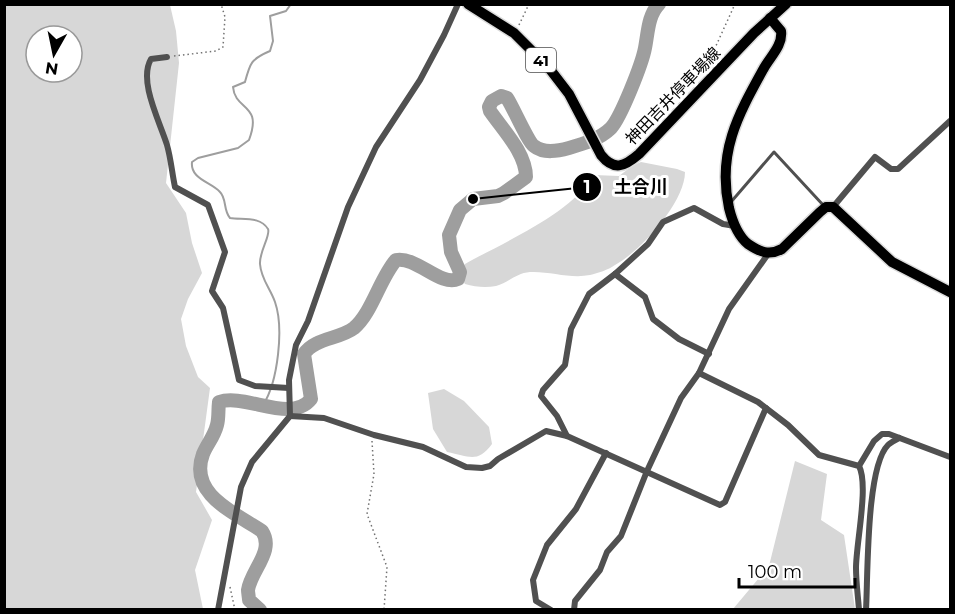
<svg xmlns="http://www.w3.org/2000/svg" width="955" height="614" viewBox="0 0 955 614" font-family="Montserrat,'Noto Sans JP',sans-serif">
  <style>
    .green { fill: #d7d7d7; fill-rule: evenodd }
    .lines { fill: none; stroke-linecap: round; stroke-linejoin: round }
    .stream { stroke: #9e9e9e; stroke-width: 2 }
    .river { stroke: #9e9e9e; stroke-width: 14 }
    .primary-casing { stroke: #dbdbdb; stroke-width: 13 }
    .path { stroke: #727272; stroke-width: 1.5; stroke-dasharray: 1.5 3; stroke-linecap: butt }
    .service { stroke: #505050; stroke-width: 3 }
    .minor { stroke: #505050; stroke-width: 6 }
    .primary { stroke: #000; stroke-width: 10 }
    .labels { text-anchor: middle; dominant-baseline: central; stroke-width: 6; stroke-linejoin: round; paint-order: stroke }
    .shield { fill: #fff; stroke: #4c4c4c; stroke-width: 1.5 }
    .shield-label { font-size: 15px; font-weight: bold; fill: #000 }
    .street-label { font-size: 16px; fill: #000; stroke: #fff }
    .leader { fill: none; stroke: #000; stroke-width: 2 }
    .callout-dot { fill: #000; stroke: #fff; stroke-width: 2 }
    .mark-label { font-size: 18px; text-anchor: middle; font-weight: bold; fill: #fff }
    .callout-label { font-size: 18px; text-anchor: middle; font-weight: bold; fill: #000; stroke: #fff; stroke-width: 6; stroke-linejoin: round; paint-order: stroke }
  </style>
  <rect width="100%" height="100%" fill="#fff"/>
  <!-- green -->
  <g class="green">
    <path d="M4,5h166l6,26 3,32 -13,120 20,30 6,30 10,30 -14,26 -7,20 5,27 12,31 12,11 -14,104 16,28 -17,50 8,39h-198zM36,36h36v36h-36z"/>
    <path d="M641,162l36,7 8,3c0,30 -44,79 -70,93 -7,5 -17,8 -25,10 -20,4 -40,-4 -60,-3 -14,1 -22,11 -34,14 -10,2 -21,1 -31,-2l-7,-10 7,-10c39,-22 106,-50 129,-89l25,1 13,-10z"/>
    <path d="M444,389l20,12 25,26 3,17c-15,20 -23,12 -45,8l-14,-23 -5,-36z"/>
    <polygon points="795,461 827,474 821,520 844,535 855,609 733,609 769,566"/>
  </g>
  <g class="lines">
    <!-- stream -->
    <path class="stream" d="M263,405c15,-23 21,-77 12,-103 -5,-14 -14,-23 -15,-38 -1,-12 11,-29 8,-35 -8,-13 -25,-9 -38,-11 -7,-8 -3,-19 -10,-26 -9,-10 -30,-13 -28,-30l6,-4 40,-10 11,-8c14,-37 -14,-29 -16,-53l12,-5c5,-19 6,-23 25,-31l3,-10 -3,-25 16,-5 5,-7"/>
    <!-- river -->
    <path class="river" d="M260,610l-11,-10c0,-3 -1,-7 -1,-10 3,-20 27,-39 14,-59 -27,-18 -74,-37 -59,-77 4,-10 11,-17 14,-29 2,-7 1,-15 2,-23 26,-9 72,22 92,-3l-7,-45c10,-16 36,-15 50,-26 18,-15 26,-50 42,-68 20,-4 45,27 62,19l2,-7 -9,-20 -2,-17 11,-25 13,-11 25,-3 6,-3 22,-16c0,-24 -23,-47 -36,-66l-1,-4 3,-6 9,-5 6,2c6,9 21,44 27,48 10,8 24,5 35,2 14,-4 31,-9 42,-20 10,-11 31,-64 34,-80 3,-15 3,-33 14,-44"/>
    <defs>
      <g id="primary">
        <path d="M468,4l46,29 35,35 20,26 32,61c13,16 23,12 38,-1l115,-121 32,-29"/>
        <path d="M770,18l11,13c2,14 -10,25 -17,37 -26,47 -47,84 -35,140 3,12 9,28 19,36 12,8 21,12 34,5l38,-37 6,-5h7l59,55 58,30"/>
      </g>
    </defs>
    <!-- primary casing -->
    <use href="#primary" class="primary-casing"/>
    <!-- path -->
    <g class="path">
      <polyline points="519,25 529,4"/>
      <polyline points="174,56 216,51 223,47 225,17 221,4"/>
      <polyline points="705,70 735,4"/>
      <polyline points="372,441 374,474 367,514 387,567 384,610"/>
      <polyline points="230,587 235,610"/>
    </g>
    <!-- service -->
    <polyline class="service" points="731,202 774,152 824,206"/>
    <!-- minor -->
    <g class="minor">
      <path d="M167,57l-16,2c-13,22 9,63 16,86 4,14 5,28 8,42l33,18 17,47 -13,39 11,17 16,72 16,6 34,2"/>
      <polyline points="833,207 875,157 891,169 898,169 950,121"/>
      <polyline points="615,274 645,297 653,319 679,339 709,354"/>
      <path d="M699,373l59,29 30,23 31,30 40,11c10,19 -3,78 -3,102 0,14 2,28 3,42"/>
      <polyline points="290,416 324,418 374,435 423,447 466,467 482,468 490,466 498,459 546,431 567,436 720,505 725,502 766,408"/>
      <polyline points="567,436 557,416 541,396 543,390 565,365 571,329 589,294 615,274 648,244 663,222 694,208 723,224 735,226"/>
      <polyline points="859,466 874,441 882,434 889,434 950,457"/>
      <polyline points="218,610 241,487 252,462 290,416 289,380 296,345 308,321 348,207 376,147 420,80 444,35 458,4"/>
      <polyline points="551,610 536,601 533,580 547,545 576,509 606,453"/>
      <polyline points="574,610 575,601 600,570 607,552 621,536 647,471 681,398 699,373 729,309 768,254"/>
      <path d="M866,610c2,-34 0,-143 22,-165 3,-3 8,-5 11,-7"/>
    </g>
    <!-- primary -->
    <use href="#primary" class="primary"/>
  </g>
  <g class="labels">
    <!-- shield labels -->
    <rect class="shield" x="526" y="48" width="30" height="24" rx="4.5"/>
    <g class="shield-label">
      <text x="541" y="60">41</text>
    </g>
    <!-- street labels -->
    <g class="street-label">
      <text transform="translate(673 96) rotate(-46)">神田吉井停車場線</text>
    </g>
  </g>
  <!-- callouts -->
  <path class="leader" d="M473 199L587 187"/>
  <g class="callout-dot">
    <circle cx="473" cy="199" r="6"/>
    <circle cx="587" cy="187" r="15"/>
  </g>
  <g class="mark-label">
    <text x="587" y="193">1</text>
  </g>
  <g class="callout-label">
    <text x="641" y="193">土合川</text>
  </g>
  <!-- border -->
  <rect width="955" height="614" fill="none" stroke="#000000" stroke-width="12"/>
  <!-- north arrow -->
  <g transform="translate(54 54) rotate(189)"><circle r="28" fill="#ffffff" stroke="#999999" stroke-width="1.5"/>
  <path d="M0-4.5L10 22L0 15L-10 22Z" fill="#000000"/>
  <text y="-9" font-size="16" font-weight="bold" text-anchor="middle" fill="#000000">N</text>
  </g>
  <!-- scale -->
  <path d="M739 578v9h116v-9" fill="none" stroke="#000000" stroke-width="3"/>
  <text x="748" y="578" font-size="18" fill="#000000" stroke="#ffffff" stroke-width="4.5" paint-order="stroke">100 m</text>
</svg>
